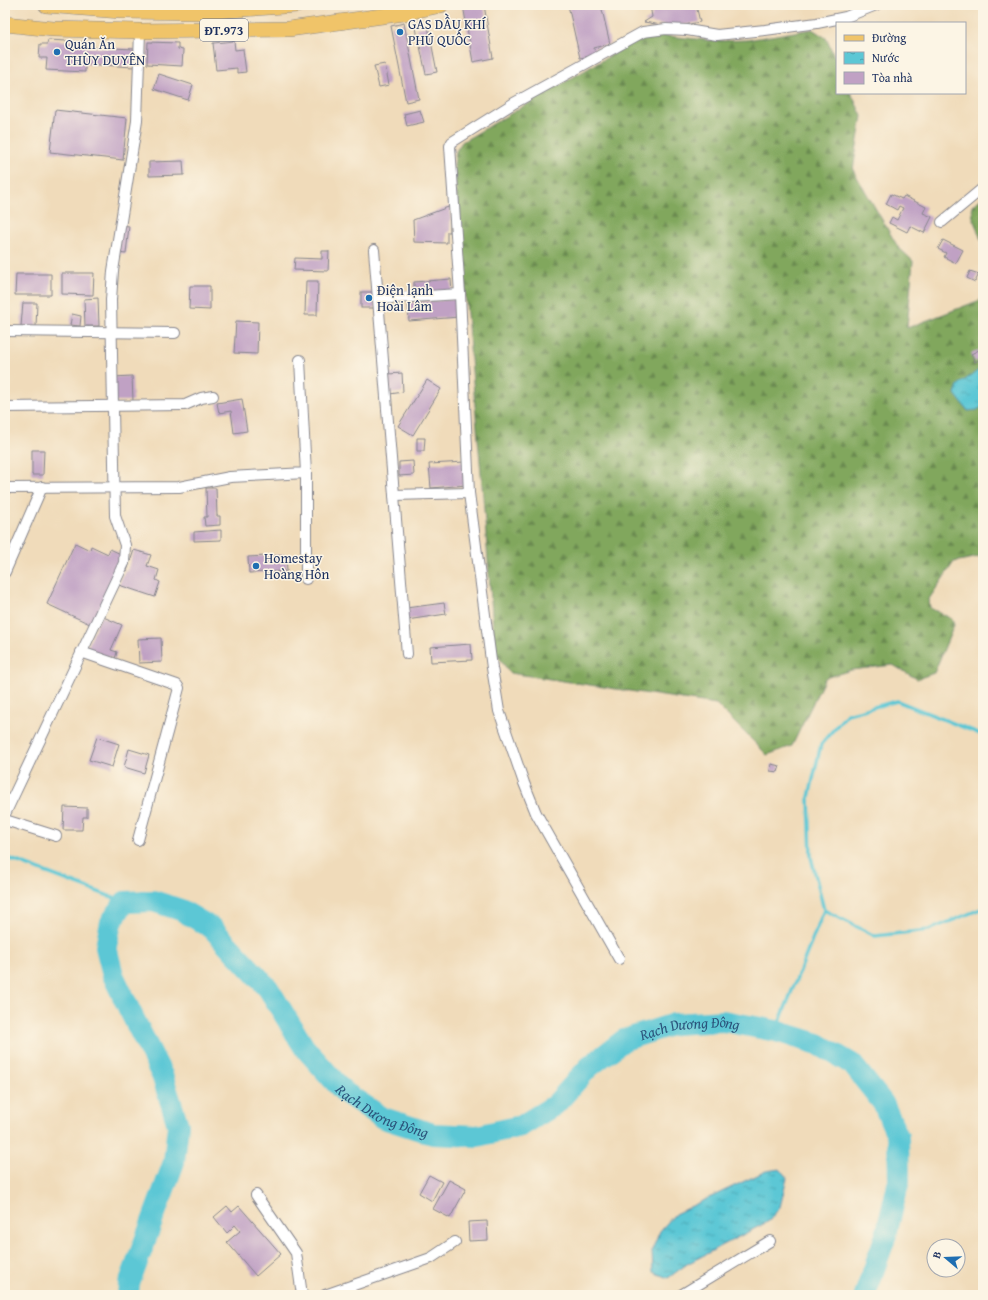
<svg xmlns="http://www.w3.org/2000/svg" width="988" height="1300" viewBox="0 0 988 1300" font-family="'Gentium Book Plus',serif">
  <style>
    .forest { fill: url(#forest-firs); stroke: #4e6b5e }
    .water { fill: url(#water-ripples); stroke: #3c7b9a }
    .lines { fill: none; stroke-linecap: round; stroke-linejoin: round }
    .stream { stroke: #5cc7d5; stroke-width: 3.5 }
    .river { stroke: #5cc7d5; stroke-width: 22 }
    .building { fill: #c0a1c4 }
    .minor-casing { stroke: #86858c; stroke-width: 12 }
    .primary-casing { stroke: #86858c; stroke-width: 16 }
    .minor { stroke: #fff; stroke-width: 10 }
    .primary { stroke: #f0c469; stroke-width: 15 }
    .poi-dot { fill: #1f6fb2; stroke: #fcf5e5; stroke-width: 1.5 }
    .labels { text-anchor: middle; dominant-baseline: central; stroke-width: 3; stroke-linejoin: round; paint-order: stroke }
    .shield { fill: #fcf5e5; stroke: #5e6a86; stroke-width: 1 }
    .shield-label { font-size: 13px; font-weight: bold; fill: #1b2f5e }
    .poi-label { font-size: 14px; fill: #1b2f5e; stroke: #fcf5e5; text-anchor: start }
    .water-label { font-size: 15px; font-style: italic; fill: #2b557c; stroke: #fcf5e5 }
  </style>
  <defs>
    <pattern id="forest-firs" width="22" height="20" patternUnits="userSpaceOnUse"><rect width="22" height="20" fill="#81a75d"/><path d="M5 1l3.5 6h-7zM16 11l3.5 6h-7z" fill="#698850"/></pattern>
    <pattern id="water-ripples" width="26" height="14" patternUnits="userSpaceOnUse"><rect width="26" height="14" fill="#5cc7d5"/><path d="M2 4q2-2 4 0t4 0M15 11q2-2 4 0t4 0" fill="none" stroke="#4ba2b0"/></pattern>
  </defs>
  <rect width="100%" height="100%" fill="#fcf5e5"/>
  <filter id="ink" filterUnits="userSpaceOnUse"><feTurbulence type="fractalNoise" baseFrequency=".025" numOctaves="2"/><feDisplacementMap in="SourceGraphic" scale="8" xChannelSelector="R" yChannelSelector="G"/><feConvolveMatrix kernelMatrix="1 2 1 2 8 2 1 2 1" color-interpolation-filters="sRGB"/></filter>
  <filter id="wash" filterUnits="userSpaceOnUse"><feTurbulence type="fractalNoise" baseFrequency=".012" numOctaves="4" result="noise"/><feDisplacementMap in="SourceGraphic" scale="16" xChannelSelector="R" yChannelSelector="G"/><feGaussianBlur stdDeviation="0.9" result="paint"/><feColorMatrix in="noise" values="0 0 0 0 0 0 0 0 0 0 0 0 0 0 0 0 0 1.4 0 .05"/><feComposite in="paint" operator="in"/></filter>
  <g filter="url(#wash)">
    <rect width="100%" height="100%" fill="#f0dbba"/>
    <!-- forest -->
    <g class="forest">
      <polygon points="812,29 826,38 837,62 837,93 851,93 862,116 853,170 898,247 913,261 907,328 983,299 983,556 954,562 929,599 930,608 952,619 954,625 934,673 917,679 893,665 851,670 825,678 792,746 767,755 716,704 510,673 495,652 483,496 454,165 456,151 462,142 632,43 657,35 716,41 747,40"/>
      <polygon points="983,197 983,245 973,218 972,206"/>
    </g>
    <!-- water -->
    <g class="water">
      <polygon points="983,367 983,406 977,410 968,411 955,394 958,385"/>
      <polygon points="780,1169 787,1178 780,1207 769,1221 687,1264 668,1278 653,1272 652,1250 660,1231 675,1214 766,1171"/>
    </g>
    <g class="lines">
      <!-- stream -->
      <g class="stream">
        <polyline points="5,857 125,902"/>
        <polyline points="824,910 875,936 929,930 983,908"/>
        <polyline points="776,1031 824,910 811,857 809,797 821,744 847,714 897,701 983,735"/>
      </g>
      <!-- river -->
      <path class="river" id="s1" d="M128,1295l1,-11 45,-122 4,-37 -16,-50 -33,-66 -16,-34 -7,-28 5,-25 14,-20 28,-1 28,9 31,18 56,60 36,59 40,45 39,26 50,16 44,2 44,-10 34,-21 34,-38 35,-27 50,-16 49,-3 53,10 42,13 34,20 31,39 15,34 1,43 -13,55 -21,60"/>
    </g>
    <g id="blocks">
      <!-- building -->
      <g class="building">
        <polygon points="463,5 484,5 493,58 473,62"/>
        <polygon points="568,5 601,5 610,44 594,48 595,55 580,58"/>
        <polygon points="650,5 696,5 700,22 673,27 644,22 652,17"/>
        <polygon points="404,23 419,99 406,102 391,26"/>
        <polygon points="428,26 437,72 426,74 416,28"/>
        <polygon points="48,40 86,42 86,47 135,49 134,67 85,64 85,72 46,70 47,58 39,58 40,44 47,44"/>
        <polygon points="234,41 235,50 243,49 246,72 237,73 237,68 216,70 213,43"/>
        <polygon points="148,42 178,43 178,49 183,50 182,66 147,64"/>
        <polygon points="385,64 389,85 379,87 374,66"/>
        <polygon points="159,74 193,85 188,100 154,89"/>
        <polygon points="55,110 127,118 123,160 50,152"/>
        <polygon points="420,110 424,122 407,126 404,114"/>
        <polygon points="183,161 184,175 149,176 149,162"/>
        <polygon points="891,194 902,199 904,196 926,207 923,213 932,217 924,233 910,226 907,232 889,223 892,217 897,220 903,208 899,206 897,210 886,204"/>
        <polygon points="451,206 450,232 447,232 447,243 414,242 413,220"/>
        <polygon points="120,225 129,226 126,254 118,253"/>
        <polygon points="943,240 963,250 956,263 944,257 946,253 938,249"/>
        <polygon points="322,251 329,251 328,271 294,270 295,258 322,259"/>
        <polygon points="970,271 979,274 975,282 967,278"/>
        <polygon points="62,273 94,273 93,295 62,294"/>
        <polygon points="16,274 51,274 51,295 15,295"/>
        <polygon points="451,279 452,292 414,294 414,282"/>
        <polygon points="306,281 318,281 317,315 305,315"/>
        <polygon points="190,286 210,286 210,310 189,309"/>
        <rect x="361" y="292" width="14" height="16"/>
        <polygon points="98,298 99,326 85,326 84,299"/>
        <polygon points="458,299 459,317 409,321 408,303"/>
        <polygon points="23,303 37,303 36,327 21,326"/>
        <polygon points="72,314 81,316 80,326 70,325"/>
        <polygon points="236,321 258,322 257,354 234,353"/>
        <polygon points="981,349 983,358 975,362 971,354"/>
        <polygon points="402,373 403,392 390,394 388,374"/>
        <polygon points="132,376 133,401 113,401 113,377"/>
        <polygon points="427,380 441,389 413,435 398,426"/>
        <polygon points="242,399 247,431 234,433 231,411 219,413 217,403"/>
        <polygon points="417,438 425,438 424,451 417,451"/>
        <polygon points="32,450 44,450 43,475 32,475"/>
        <polygon points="413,461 414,475 399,476 399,462"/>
        <polygon points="465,462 467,485 431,488 429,464"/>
        <polygon points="206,488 216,488 217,516 220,516 220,525 205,526 204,517 207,517"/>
        <polygon points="221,530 221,540 194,541 194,532"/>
        <polygon points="75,543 90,550 91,546 108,554 110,549 125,556 92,625 47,604"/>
        <polygon points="134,550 151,555 147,566 159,570 156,580 160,582 155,597 119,585 125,570 127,571"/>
        <polygon points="286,555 287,571 249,573 248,557"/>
        <polygon points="444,603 446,614 407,620 406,608"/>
        <polygon points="101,616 122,625 111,650 117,652 115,659 108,656 108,658 87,648"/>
        <polygon points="161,638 162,662 139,663 138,639"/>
        <polygon points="471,644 472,660 431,662 430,647"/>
        <polygon points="97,737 119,744 112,767 89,760"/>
        <polygon points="129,749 149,755 144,773 124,767"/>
        <polygon points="771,764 780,766 778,772 770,771"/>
        <polygon points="64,807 87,808 87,817 83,817 82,830 63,830"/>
        <polygon points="429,1175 442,1182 432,1201 419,1193"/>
        <polygon points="449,1180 466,1189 450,1218 433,1209"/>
        <polygon points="227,1206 232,1212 239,1206 281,1254 256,1276 227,1242 240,1231 235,1225 227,1233 214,1217"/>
        <polygon points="487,1221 488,1240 469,1241 468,1222"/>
      </g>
    </g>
  </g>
  <g filter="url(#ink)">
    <use href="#blocks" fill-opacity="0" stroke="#86858c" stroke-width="1"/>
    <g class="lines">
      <defs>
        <g id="minor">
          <polyline points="942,222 983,188"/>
          <polyline points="374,250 407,654"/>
          <polyline points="378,299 460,294"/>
          <polyline points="5,331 175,333"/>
          <polyline points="5,407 185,405 201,398 213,396"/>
          <polyline points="306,473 306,579"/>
          <polyline points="5,488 179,487 230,477 306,473 300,360"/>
          <polyline points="394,495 469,493"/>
          <polyline points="5,572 42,487"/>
          <polyline points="81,652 177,685 179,688 138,840"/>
          <polyline points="5,814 124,563 125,545 115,516 111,300 113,271 137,121 140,31"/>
          <polyline points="5,820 56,836"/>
          <polyline points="619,959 536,813 524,783 499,711 492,668 469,493 460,294 450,146 452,142 514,103 643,32 666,29 687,30 717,35 765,30 817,23 846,17 876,5"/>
          <polyline points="256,1195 296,1253 302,1295"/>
          <polyline points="325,1295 431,1258 455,1242"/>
          <polyline points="681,1295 770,1241"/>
        </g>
        <g id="primary">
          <polyline points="46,5 120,11 201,12 297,5"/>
          <polyline points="5,24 53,29 140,31 289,29 404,13 441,5"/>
        </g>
      </defs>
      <!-- minor casing -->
      <use href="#minor" class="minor-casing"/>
      <!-- primary casing -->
      <use href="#primary" class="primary-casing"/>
      <!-- minor -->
      <use href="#minor" class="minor"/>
      <!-- primary -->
      <use href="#primary" class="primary"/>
    </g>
  </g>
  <!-- markers -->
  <g class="poi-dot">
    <circle cx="400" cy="32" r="4"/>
    <circle cx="57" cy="52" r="4"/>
    <circle cx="369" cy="298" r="4"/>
    <circle cx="256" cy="566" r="4"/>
  </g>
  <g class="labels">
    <!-- shield labels -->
    <rect class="shield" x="200" y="19" width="48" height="22" rx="3"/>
    <g class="shield-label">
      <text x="224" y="30">ĐT.973</text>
    </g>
    <!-- poi labels -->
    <g class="poi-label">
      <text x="408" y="24">GAS DẦU KHÍ<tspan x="408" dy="16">PHÚ QUỐC</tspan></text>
      <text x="65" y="44">Quán Ăn<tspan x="65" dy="16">THÙY DUYÊN</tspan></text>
      <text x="377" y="290">Điện lạnh<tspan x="377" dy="16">Hoài Lâm</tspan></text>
      <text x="264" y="558">Homestay<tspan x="264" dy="16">Hoàng Hôn</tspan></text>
    </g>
    <!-- water labels -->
    <g class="water-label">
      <text stroke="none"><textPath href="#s1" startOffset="1117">Rạch Dương Đông</textPath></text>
      <text stroke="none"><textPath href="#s1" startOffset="769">Rạch Dương Đông</textPath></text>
    </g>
  </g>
  <!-- margin -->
  <rect width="988" height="1300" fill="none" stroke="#fcf5e5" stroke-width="20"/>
  <!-- legend -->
  <rect x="836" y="22" width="130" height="72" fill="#fcf5e5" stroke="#a2a6af"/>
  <rect x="844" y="35" width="20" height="6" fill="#f0c469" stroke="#a2a6af"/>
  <text x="872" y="42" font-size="12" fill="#1b2f5e">Đường</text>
  <rect x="844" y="52" width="20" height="12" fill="url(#water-ripples)" stroke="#a2a6af"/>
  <text x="872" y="62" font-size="12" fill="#1b2f5e">Nước</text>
  <rect x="844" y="72" width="20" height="12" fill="#c0a1c4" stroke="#a2a6af"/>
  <text x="872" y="82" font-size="12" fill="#1b2f5e">Tòa nhà</text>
  <!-- north arrow -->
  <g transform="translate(946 1258) rotate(289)"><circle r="19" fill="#fcf5e5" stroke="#a2a6af"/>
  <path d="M0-3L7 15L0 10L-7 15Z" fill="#1f6fb2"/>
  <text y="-6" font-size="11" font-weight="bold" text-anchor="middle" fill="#1b2f5e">B</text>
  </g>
</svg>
